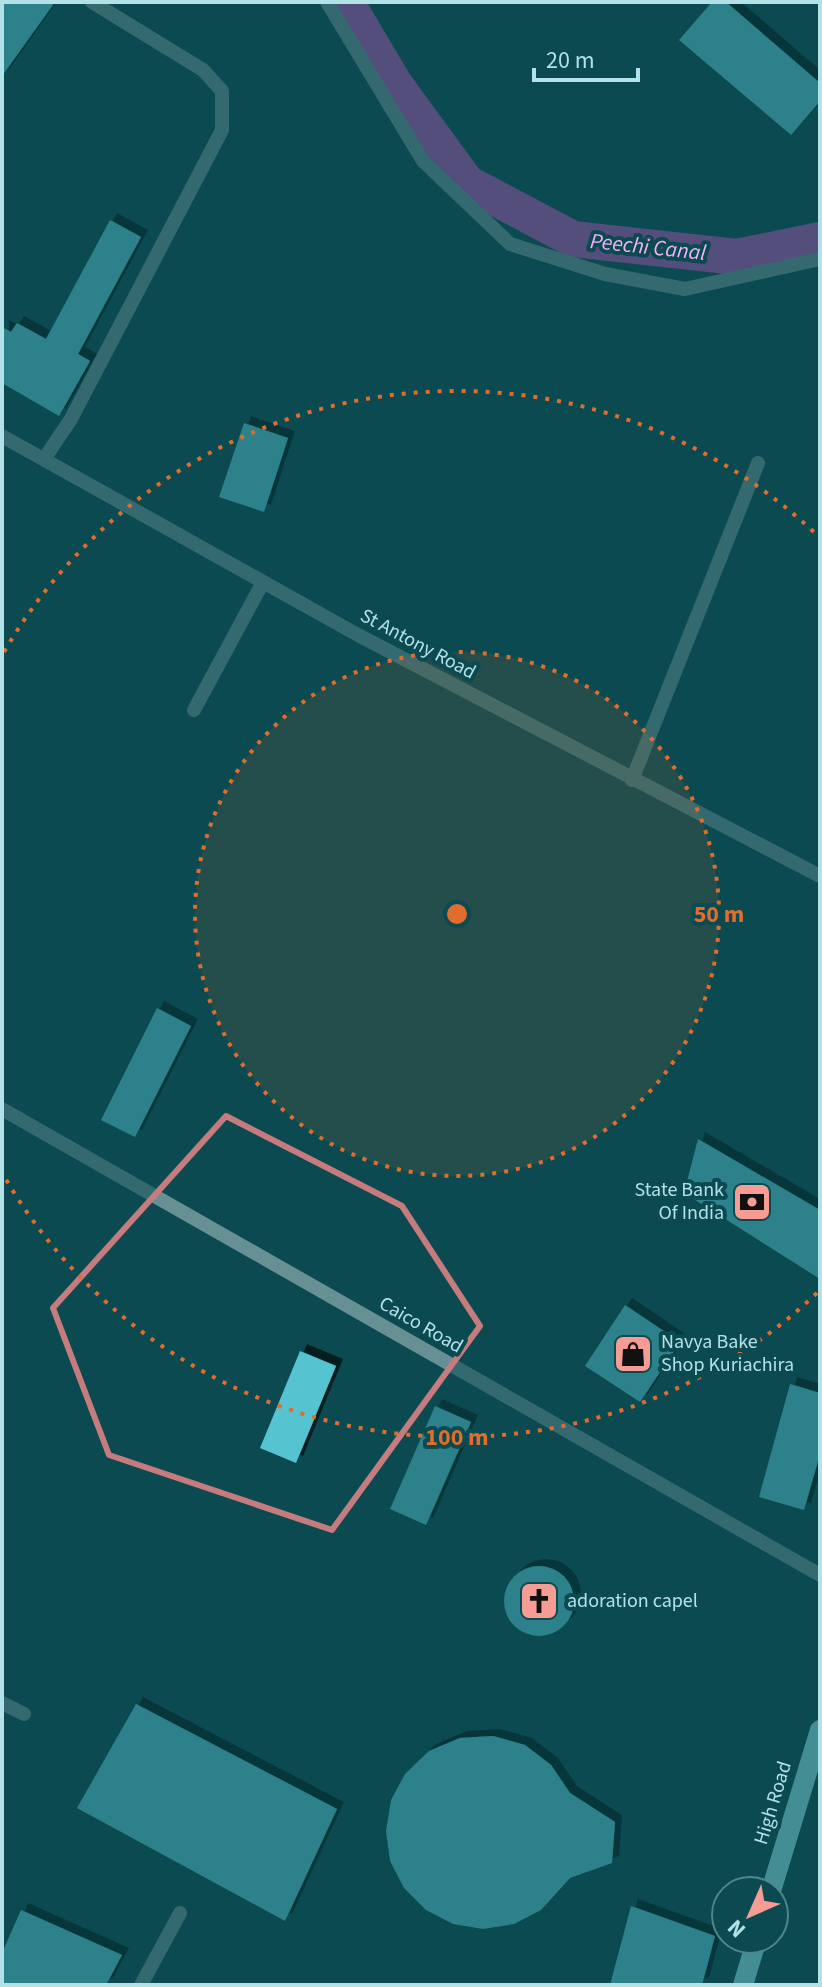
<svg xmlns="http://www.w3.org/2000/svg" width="822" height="1987" viewBox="0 0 822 1987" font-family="'Source Sans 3',sans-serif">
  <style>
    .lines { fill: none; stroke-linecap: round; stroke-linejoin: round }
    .canal { stroke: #ab52b1; stroke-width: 36 }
    .building { fill: #57c4d0; filter: url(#shadow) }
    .minor { stroke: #679094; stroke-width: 14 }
    .major { stroke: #87dde7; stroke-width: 20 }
    .marked { fill: none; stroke: #c67b7e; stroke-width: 6; stroke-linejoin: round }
    .ring { fill: none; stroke: #e06d2d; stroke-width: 4; stroke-dasharray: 4 8 }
    .labels { text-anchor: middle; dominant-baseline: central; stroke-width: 8; stroke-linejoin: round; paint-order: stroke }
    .street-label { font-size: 20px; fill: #b2e1e7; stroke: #0b4a50 }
    .poi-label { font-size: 20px; fill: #b2e1e7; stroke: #0b4a50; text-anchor: start }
    .water-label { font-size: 22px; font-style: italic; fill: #f4b1f7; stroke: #0b4a50 }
    .centre { fill: #e06d2d; stroke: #0b4a50; stroke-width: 4 }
    .ring-label { font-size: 24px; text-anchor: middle; font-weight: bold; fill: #e06d2d; stroke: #0b4a50; stroke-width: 8; stroke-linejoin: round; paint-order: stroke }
  </style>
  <defs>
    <filter id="shadow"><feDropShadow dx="7" dy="-7" stdDeviation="0" flood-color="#0009"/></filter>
  </defs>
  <rect width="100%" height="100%" fill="#0b4a50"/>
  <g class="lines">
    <!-- canal -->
    <polyline class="canal" points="346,2 394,83 467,183 573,239 737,257 820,240"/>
  </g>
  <!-- building -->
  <g class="building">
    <polygon points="2,2 55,2 2,76"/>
    <polygon points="712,2 726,2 820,83 820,101 791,135 679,40"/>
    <polygon points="110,220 141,237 78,354 90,361 59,416 2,383 2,327 11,332 17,323 46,339"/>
    <polygon points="244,423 288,438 264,512 219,497"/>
    <polygon points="157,1008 191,1026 135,1137 101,1120"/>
    <polygon points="698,1139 820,1210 820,1279 684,1193"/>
    <polygon points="625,1305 680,1342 640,1402 585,1366"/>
    <polygon points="300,1351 336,1366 296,1463 260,1448"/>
    <polygon points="790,1384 820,1393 820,1454 804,1510 759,1497"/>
    <polygon points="435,1406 471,1422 426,1525 390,1509"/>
    <circle cx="539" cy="1601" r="35"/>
    <polygon points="136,1704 337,1809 285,1921 77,1808"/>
    <polygon points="493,1736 525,1745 551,1765 570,1793 615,1822 612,1863 570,1878 541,1910 514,1924 483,1929 453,1924 426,1910 404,1888 390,1861 386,1831 391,1800 405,1774 429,1751 460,1738"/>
    <polygon points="631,1906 715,1936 702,1985 610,1985"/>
    <polygon points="21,1910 122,1955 106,1985 2,1985 2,1953"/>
  </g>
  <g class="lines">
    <!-- minor -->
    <g class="minor">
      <polyline points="327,2 423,161 510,244 605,274 685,289 820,259"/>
      <polyline points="2,436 358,635 820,876"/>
      <polyline points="44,459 71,419 222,130 222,91 203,70 92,2"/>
      <polyline points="194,710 263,582"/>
      <polyline points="632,780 758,463"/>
      <polyline points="2,1109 820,1575"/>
      <polyline points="2,1703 24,1714"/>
      <polyline points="141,1985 180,1913"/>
    </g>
    <!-- major -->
    <g class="major">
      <polyline points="771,1891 820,1730"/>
      <polyline points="743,1985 757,1939"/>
    </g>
  </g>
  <!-- marked area -->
  <path d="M0 0H822V1987H0ZM226,1116l176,90 78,120 -148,204 -223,-75 -56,-147z" fill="#0b4a50" fill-opacity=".55" fill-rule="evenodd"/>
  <path class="marked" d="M226,1116l176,90 78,120 -148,204 -223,-75 -56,-147z"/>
  <!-- distance rings -->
  <circle cx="457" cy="914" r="262" fill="#e06d2d" fill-opacity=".12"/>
  <g class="ring">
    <circle cx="457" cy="914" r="262"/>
    <path d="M817 1293A523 523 0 0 1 4 1176M4 652A523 523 0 0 1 817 535"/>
  </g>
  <!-- icons -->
  <defs>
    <symbol id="bank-square" viewBox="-11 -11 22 22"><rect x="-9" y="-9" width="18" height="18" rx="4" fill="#f59c94" stroke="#0b4a50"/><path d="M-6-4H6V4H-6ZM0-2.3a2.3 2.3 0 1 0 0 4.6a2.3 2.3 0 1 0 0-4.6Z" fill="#111"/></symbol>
    <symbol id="shop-square" viewBox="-11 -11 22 22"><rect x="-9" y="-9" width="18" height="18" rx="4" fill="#f59c94" stroke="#0b4a50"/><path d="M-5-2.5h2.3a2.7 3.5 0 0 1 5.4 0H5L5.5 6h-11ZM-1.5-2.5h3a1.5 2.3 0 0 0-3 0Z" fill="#111"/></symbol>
    <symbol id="church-square" viewBox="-11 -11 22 22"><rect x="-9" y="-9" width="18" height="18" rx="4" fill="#f59c94" stroke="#0b4a50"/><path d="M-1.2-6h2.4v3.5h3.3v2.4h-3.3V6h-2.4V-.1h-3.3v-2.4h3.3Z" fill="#111"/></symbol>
  </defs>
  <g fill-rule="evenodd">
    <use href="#bank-square" x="730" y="1180" width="44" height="44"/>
    <use href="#shop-square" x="611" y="1332" width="44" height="44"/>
    <use href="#church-square" x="517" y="1579" width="44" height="44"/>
  </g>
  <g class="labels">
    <!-- street labels -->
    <g class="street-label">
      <text transform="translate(418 644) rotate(28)">St Antony Road</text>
      <text transform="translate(421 1325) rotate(30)">Caico Road</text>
      <text transform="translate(773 1803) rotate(-73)">High Road</text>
    </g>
    <!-- poi labels -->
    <g class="poi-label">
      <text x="724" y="1190" text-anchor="end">State Bank<tspan x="724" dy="23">Of India</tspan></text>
      <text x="661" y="1342">Navya Bake<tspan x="661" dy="23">Shop Kuriachira</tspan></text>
      <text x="567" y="1601">adoration capel</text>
    </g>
    <!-- water labels -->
    <g class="water-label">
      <text transform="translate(648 247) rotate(6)">Peechi Canal</text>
    </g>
  </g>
  <circle cx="457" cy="914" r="12" class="centre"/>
  <g class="ring-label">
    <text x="719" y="922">50 m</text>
    <text x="457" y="1445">100 m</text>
  </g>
  <!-- border -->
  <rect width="822" height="1987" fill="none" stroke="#b2e1e7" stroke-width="8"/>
  <!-- north arrow -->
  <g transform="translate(750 1915) rotate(225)"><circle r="38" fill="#0b4a50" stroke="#4e868c" stroke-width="2"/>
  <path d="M0-6L14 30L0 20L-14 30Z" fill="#f59c94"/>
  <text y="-12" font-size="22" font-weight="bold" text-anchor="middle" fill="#b2e1e7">N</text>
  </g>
  <!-- scale -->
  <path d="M534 68v12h104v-12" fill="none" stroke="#b2e1e7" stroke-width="4"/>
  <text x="546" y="68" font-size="24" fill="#b2e1e7" stroke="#0b4a50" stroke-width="6" paint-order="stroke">20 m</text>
</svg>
